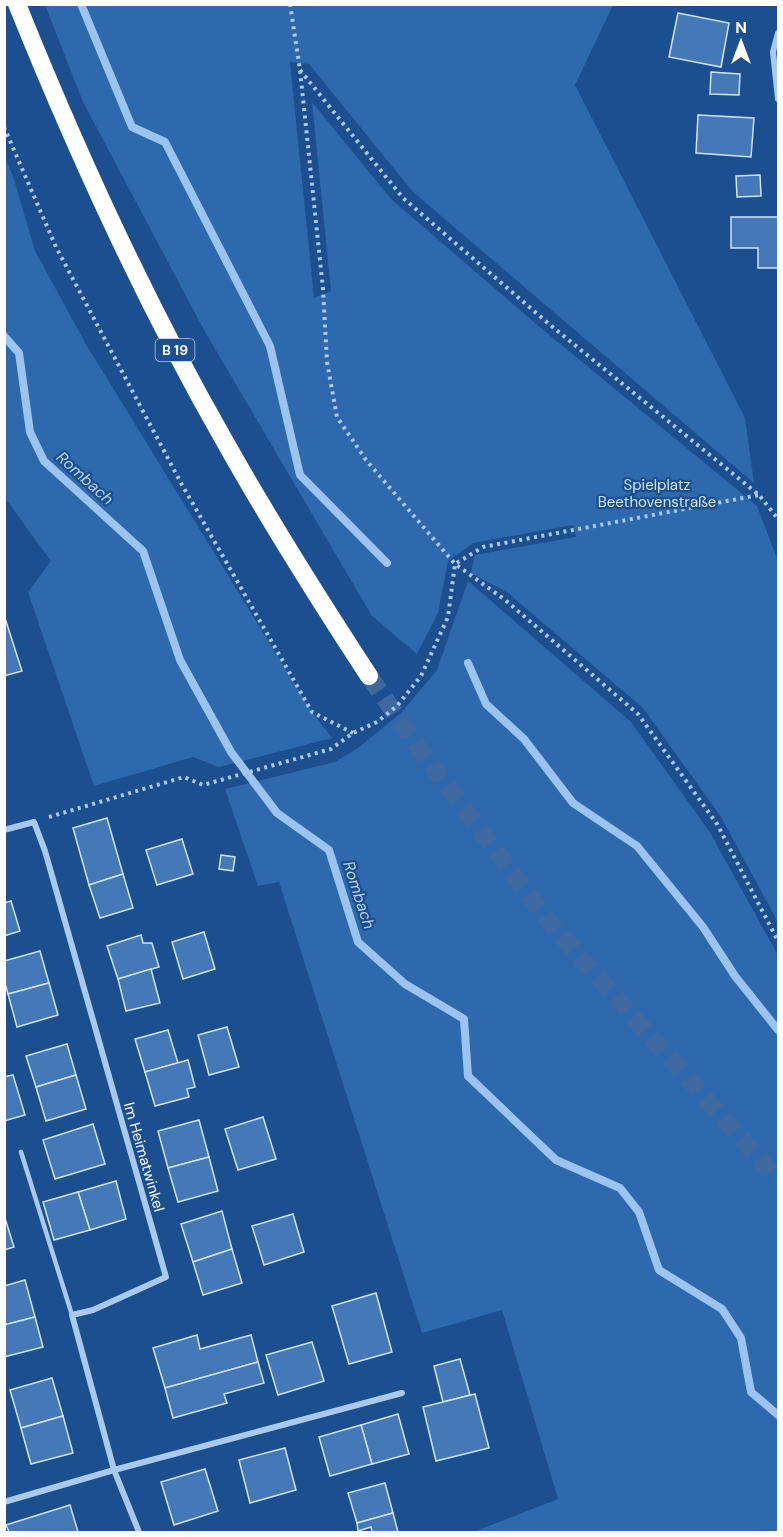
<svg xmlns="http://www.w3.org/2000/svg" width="783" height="1537" viewBox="0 0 783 1537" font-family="'DM Sans',sans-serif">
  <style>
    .green { fill: #2e69ad }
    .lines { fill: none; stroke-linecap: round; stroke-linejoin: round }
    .stream { stroke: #9cc4f0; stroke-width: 8 }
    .building { fill: #4478b7; stroke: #cfe3fa; stroke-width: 1.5 }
    .highway-tunnel { stroke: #3d69a0; stroke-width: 18; stroke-dasharray: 18 9; stroke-linecap: butt }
    .path { stroke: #a9c9ee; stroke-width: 4; stroke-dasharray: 3 4.5; stroke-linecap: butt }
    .lane { stroke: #a9c9ee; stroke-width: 4.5 }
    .street { stroke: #a9c9ee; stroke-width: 6 }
    .highway { stroke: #fff; stroke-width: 18 }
    .labels { text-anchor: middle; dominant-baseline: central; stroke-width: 4.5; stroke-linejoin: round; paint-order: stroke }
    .shield { fill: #1b4f8f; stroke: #bbcadd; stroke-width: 1.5 }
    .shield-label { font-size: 14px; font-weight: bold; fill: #fff }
    .park-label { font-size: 15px; fill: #cfe3fa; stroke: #1b4f8f }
    .street-label { font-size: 15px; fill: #fff; stroke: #1b4f8f }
    .water-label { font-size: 16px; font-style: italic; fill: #b5d3f5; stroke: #1b4f8f }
  </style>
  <rect width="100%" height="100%" fill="#1b4f8f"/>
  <!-- green -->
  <g class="green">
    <polygon points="45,5 613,5 575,85 745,418 754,483 413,192 309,64 290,62 314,298 331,291 312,102 391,199 536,324 757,506 778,561 778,922 721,817 643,708 508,593 471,573 475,555 576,537 573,525 473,543 448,561 438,613 417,654 372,616 204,330 83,102"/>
    <polygon points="4,156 13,176 35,251 87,346 312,712 332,738 219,767 193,757 94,786 28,592 51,561 5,498"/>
    <polygon points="468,581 631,722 709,831 778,955 778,1532 473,1532 558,1499 502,1310 422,1333 279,882 258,886 225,789 335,762 358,748 401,713 437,670"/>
  </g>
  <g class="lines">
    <!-- stream -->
    <g class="stream">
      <polyline points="81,4 132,127 165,142 270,346 300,475 387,563"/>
      <polyline points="4,336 19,353 30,432 44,461 143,551 180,660 231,752 277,813 329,850 358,942 405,984 464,1019 468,1076 556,1160 620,1188 639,1212 659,1270 722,1309 741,1338 751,1392 778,1415"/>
      <polyline points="468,663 486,704 524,739 573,803 637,846 703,927 735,976 778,1030"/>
    </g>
  </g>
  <!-- building -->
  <g class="building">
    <polygon points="678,13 729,23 721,67 669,57"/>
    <polygon points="711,72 740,74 739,95 710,94"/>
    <polygon points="698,115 754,118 751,157 696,153"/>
    <polygon points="760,175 761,196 737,197 736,176"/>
    <polygon points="731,217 778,217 778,268 758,268 758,248 731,248"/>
    <polygon points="4,615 22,671 4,676"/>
    <polygon points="107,818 123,874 89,885 73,828"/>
    <polygon points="182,839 193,874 157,885 146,850"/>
    <polygon points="221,855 235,857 233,871 219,869"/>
    <polygon points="123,874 133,908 100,918 89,885"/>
    <polygon points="11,901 20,931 4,936 4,903"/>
    <polygon points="204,932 215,969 183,979 172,942"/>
    <polygon points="141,935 143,943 152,943 159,967 118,979 107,946"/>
    <polygon points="40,951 49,983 8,994 4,980 4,961"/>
    <polygon points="151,969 160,1003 126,1011 118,979"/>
    <polygon points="49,983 58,1015 17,1027 8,994"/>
    <polygon points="227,1027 239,1067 209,1075 198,1035"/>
    <polygon points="168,1030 178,1063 145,1072 135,1039"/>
    <polygon points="67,1044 76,1075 36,1087 26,1056"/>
    <polygon points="188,1060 195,1087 187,1089 189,1097 155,1106 145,1072"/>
    <polygon points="13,1075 25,1115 4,1121 4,1077"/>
    <polygon points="76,1075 86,1109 46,1121 36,1087"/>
    <polygon points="263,1117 276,1159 238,1170 225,1129"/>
    <polygon points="199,1120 209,1157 168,1168 158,1131"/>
    <polygon points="93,1124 105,1164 55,1179 43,1140"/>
    <polygon points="209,1157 218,1191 178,1202 168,1168"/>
    <polygon points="116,1181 126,1219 90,1230 78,1192"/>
    <polygon points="78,1192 90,1230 54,1240 43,1202"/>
    <polygon points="222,1211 232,1249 193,1262 181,1224"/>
    <polygon points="293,1214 304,1252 264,1265 252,1226"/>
    <polygon points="4,1215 14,1247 4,1250"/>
    <polygon points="232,1249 242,1283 203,1295 193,1262"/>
    <polygon points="25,1280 35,1317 4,1325 4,1286"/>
    <polygon points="376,1293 392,1352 349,1364 332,1306"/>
    <polygon points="35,1317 43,1347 4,1357 4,1325"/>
    <polygon points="197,1335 200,1349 251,1335 258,1362 165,1388 153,1348"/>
    <polygon points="312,1342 324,1381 278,1395 266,1355"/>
    <polygon points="460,1359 470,1395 443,1402 434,1366"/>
    <polygon points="258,1362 264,1383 224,1394 227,1403 173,1418 165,1388"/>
    <polygon points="52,1378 63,1416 21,1428 10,1390"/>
    <polygon points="475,1394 489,1448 436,1461 423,1407"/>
    <polygon points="398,1414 409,1454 372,1464 361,1425"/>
    <polygon points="63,1416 73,1453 31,1464 21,1428"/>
    <polygon points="361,1425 372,1464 330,1476 319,1437"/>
    <polygon points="285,1448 296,1490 250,1503 239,1460"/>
    <polygon points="205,1469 218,1511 174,1525 161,1482"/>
    <polygon points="385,1483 393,1513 357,1523 348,1493"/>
    <polygon points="70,1505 78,1532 9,1532 6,1525"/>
    <polygon points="393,1513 398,1532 372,1532 371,1527 358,1531 357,1523"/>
  </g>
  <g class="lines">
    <!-- highway-tunnel -->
    <polyline class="highway-tunnel" points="369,676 423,754 549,922 778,1180"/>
    <!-- path -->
    <g class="path">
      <polyline points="290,4 300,70 323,289 327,362 337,417 366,460 455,564 504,599 638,714 717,824 778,941"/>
      <polyline points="300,70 403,198 549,324 759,495 778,519"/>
      <polyline points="4,127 56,247 181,483 312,712 353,733"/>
      <polyline points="49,817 184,777 203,785 331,749 353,733 377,722 397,706 421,676 448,617 455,564 483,547 759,495"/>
    </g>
    <!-- lane -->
    <polyline class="lane" points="21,1152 72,1315"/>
    <!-- street -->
    <g class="street">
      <polyline points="778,33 773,52 778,99"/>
      <polyline points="4,830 34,822 45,851 166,1277 93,1310 72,1315 114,1470 139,1532"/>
      <polyline points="4,1502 114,1470 402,1393"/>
    </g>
    <!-- highway -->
    <path class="highway" d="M17,4c60,149 127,296 207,436 45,80 94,158 145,236"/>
  </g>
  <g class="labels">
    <!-- shield labels -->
    <rect class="shield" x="155.5" y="339" width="39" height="22" rx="4.5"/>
    <g class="shield-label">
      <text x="175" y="350">B 19</text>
    </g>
    <!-- park labels -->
    <g class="park-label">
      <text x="657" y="485">Spielplatz<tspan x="657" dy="17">Beethovenstraße</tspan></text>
    </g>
    <!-- street labels -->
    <g class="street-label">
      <text transform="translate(144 1157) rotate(74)">Im Heimatwinkel</text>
    </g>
    <!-- water labels -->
    <g class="water-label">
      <text transform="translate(85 478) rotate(42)">Rombach</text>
      <text transform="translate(359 895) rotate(72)">Rombach</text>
    </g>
  </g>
  <!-- border -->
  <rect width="783" height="1537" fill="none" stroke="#ffffff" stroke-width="12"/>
  <!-- north arrow -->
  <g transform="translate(741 42)" stroke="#1b4f8f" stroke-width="4.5" paint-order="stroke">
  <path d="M0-4.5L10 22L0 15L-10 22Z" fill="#ffffff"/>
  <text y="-9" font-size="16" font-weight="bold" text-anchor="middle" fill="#ffffff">N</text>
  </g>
</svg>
